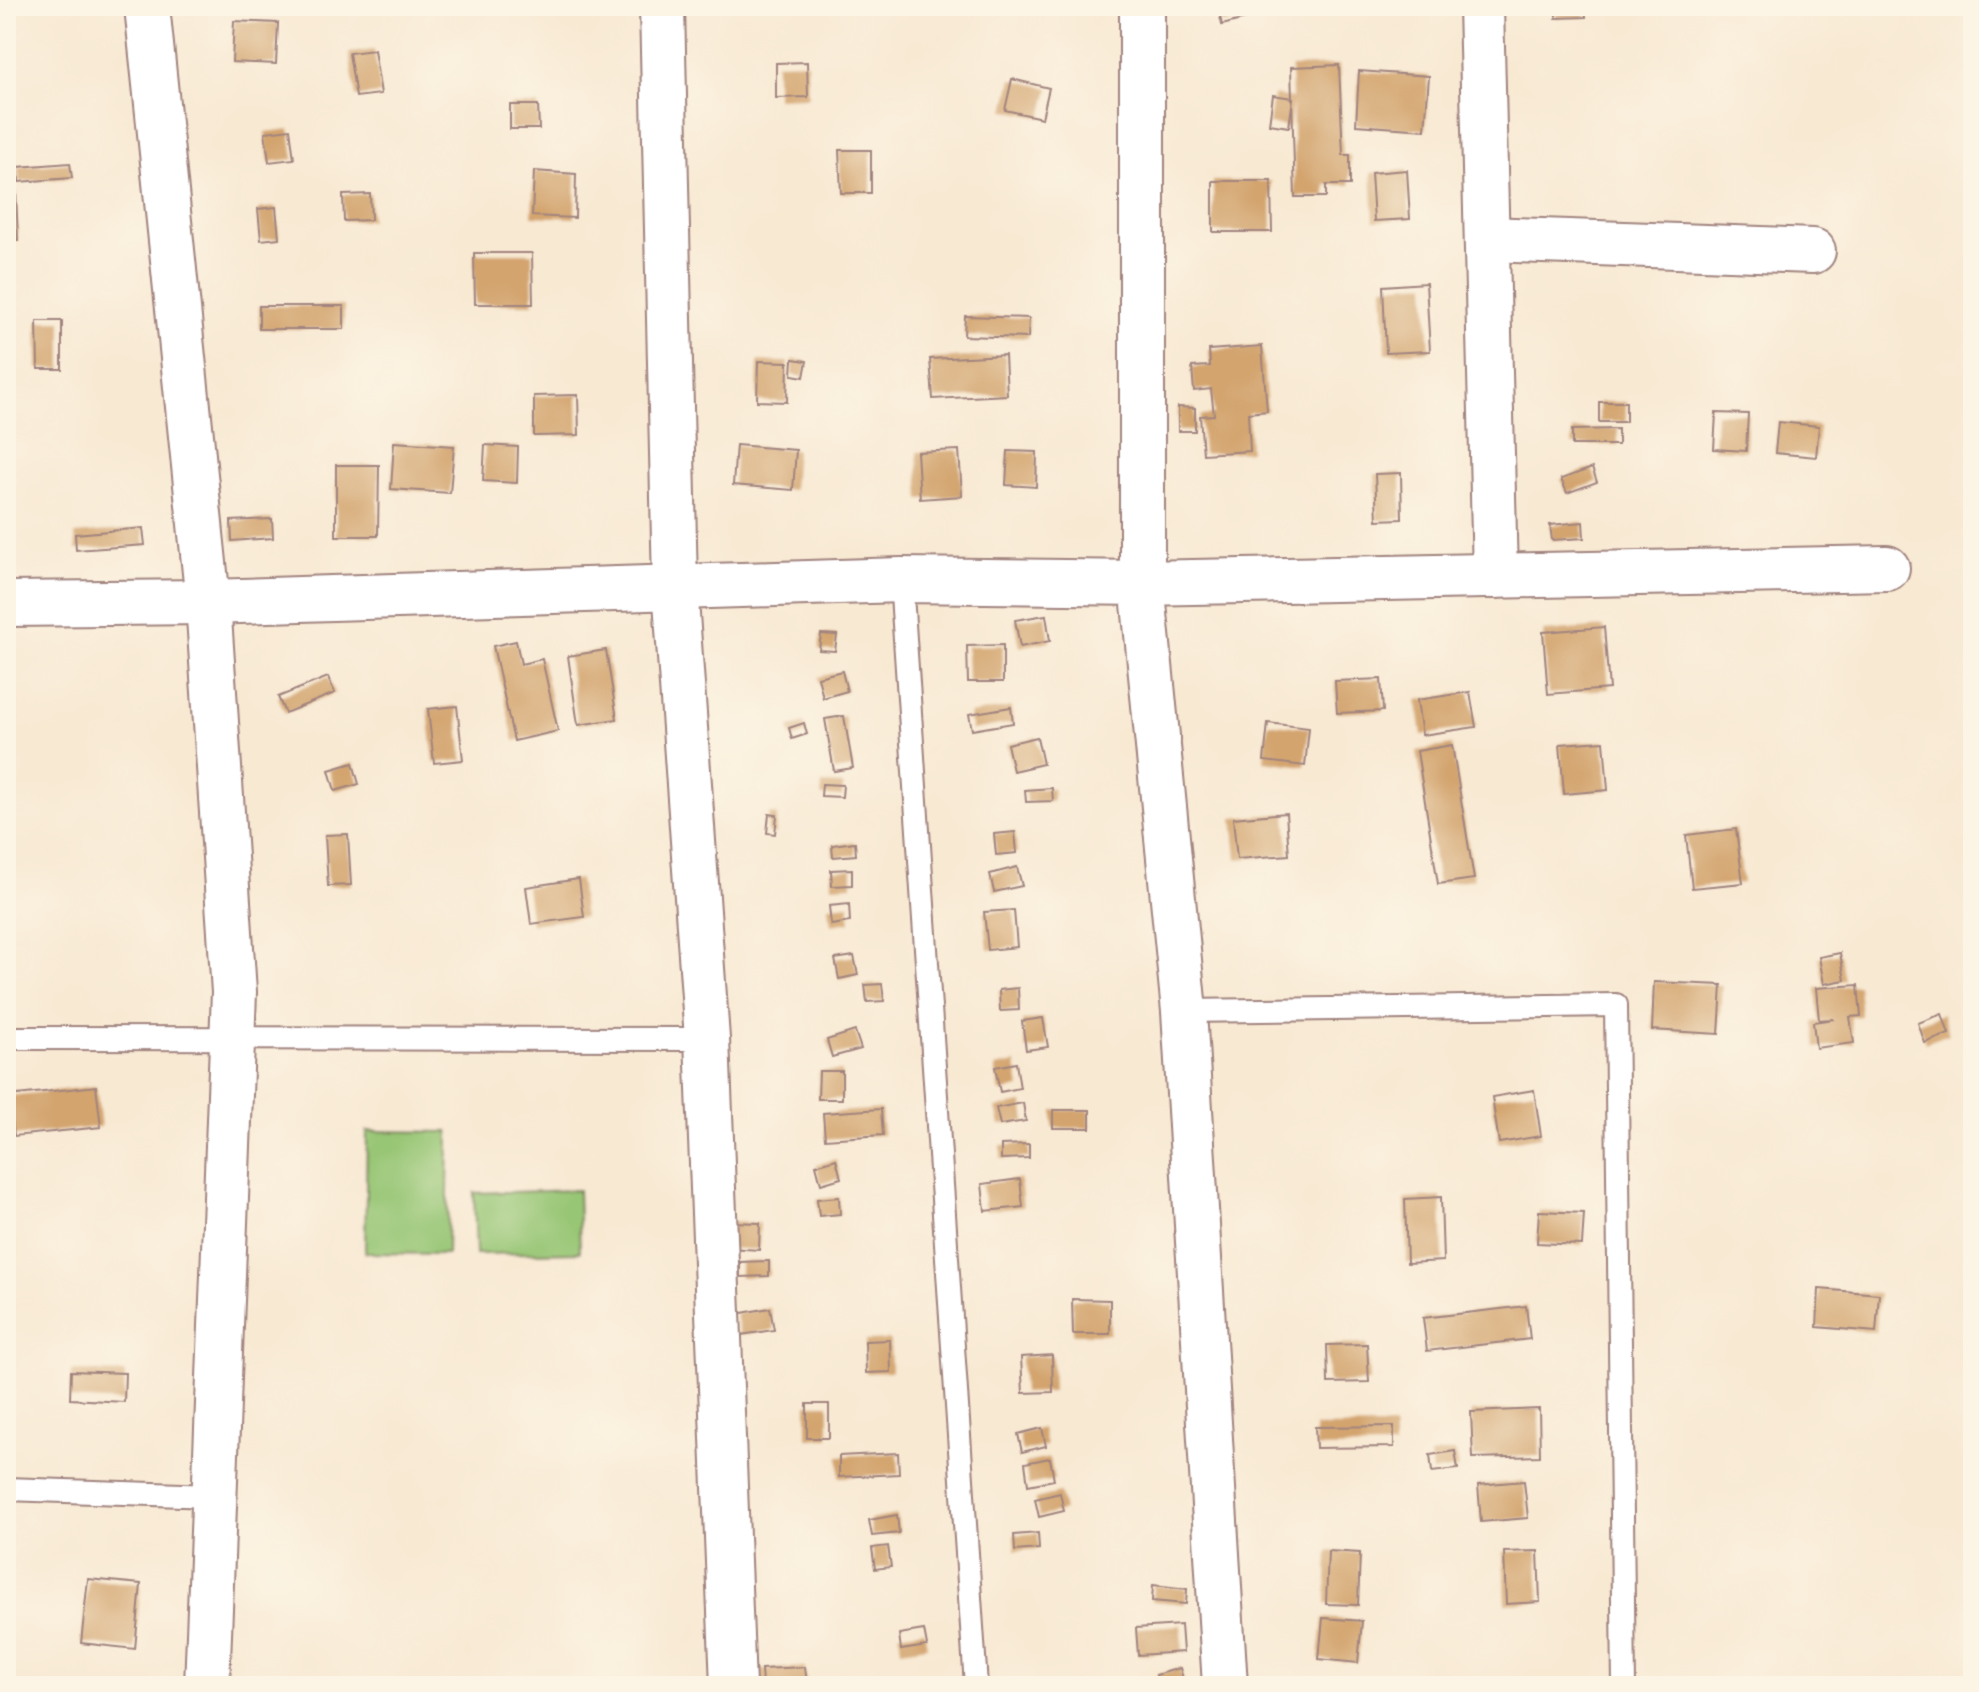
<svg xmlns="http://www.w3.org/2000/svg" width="1979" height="1692" viewBox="0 0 1979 1692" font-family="'Indie Flower',sans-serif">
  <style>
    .green { fill: #97c675; stroke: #707250; stroke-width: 2 }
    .building { fill: #d3a46e }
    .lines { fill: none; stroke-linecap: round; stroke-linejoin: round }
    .lane-casing { stroke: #a1847f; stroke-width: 26 }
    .street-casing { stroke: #a1847f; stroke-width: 48 }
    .lane { stroke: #fff; stroke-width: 22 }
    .street { stroke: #fff; stroke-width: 44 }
  </style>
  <rect width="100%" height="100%" fill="#fcf5e5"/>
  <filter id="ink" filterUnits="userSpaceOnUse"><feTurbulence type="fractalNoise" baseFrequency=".0125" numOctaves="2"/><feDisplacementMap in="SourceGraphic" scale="16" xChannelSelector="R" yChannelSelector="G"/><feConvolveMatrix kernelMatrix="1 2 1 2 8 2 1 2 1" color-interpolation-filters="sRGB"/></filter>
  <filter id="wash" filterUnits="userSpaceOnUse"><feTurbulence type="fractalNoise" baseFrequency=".006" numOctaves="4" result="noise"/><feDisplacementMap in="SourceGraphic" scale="32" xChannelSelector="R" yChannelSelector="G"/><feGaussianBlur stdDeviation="1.8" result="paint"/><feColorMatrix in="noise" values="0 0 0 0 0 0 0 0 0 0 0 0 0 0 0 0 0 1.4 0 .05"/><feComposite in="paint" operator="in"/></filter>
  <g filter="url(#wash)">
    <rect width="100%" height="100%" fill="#f8e9d3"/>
    <!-- green -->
    <g class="green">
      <polygon points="367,1131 449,1132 447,1254 365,1253"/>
      <polygon points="578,1190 580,1252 476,1254 474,1193"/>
    </g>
    <g id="blocks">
      <!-- building -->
      <g class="building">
        <polygon points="1254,6 1257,16 1222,25 1218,8"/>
        <polygon points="1350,6 1382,6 1382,7 1351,14"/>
        <polygon points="1556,6 1585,6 1586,17 1556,18"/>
        <polygon points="234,21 278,23 276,64 232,62"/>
        <polygon points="374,50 381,94 356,97 349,53"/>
        <polygon points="807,62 808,97 776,98 776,63"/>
        <polygon points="1339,65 1343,155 1350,155 1350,185 1326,185 1326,197 1295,197 1291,67"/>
        <polygon points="1359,71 1429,76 1425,130 1356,125"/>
        <polygon points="1012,79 1049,88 1042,118 1005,110"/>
        <polygon points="1273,95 1293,98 1289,127 1269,124"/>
        <polygon points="510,105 538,105 539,129 510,129"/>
        <polygon points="290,129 294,159 269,162 265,132"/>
        <polygon points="839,150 871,150 871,193 841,193"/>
        <polygon points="70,163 72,178 19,182 18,167"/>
        <polygon points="1407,170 1410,219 1374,221 1371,173"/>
        <polygon points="534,171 576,174 575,218 532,216"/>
        <polygon points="1213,181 1271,181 1272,232 1213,232"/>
        <polygon points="6,192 16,192 18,240 6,241"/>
        <polygon points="370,194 371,220 344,221 343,195"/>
        <polygon points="276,207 279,238 261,240 258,209"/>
        <polygon points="474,253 532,253 533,304 475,304"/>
        <polygon points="1426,283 1430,351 1386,353 1383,286"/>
        <rect x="259" y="306" width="85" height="23"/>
        <polygon points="965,316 1029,318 1028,338 964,336"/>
        <polygon points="37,321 62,321 62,369 38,369"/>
        <polygon points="1262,346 1267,411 1248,413 1250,451 1203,454 1200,416 1214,415 1211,389 1194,391 1192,367 1210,366 1209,350"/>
        <polygon points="1005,355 1007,395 933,399 930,359"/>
        <polygon points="793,359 807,361 804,377 792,375"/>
        <polygon points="758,361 788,362 787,402 757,401"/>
        <polygon points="578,395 579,435 534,436 534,396"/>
        <rect x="1599" y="402" width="27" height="20"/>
        <polygon points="1178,407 1195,408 1195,431 1178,431"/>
        <polygon points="1716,413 1748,414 1746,451 1714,449"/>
        <polygon points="1778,422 1819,426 1816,457 1775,453"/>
        <polygon points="1618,429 1618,445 1572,445 1572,430"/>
        <polygon points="394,442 454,446 450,493 391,489"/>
        <polygon points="485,445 518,447 517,483 483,481"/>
        <polygon points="736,445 796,450 793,490 733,485"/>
        <polygon points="959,450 962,496 920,499 917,452"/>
        <polygon points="1008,451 1037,452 1036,487 1006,485"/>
        <polygon points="336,465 379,465 378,536 336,536"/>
        <polygon points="1592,468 1597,482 1567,493 1561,479"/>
        <polygon points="1401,473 1402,519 1377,520 1375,474"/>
        <polygon points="272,519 273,538 232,541 231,521"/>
        <polygon points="1583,522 1584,538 1552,540 1550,525"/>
        <polygon points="143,528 145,545 76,550 75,534"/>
        <polygon points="1046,615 1050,641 1020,647 1015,620"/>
        <polygon points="1604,627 1609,689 1548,694 1543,632"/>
        <polygon points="821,634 837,635 835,651 819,650"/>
        <polygon points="516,641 521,664 542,659 558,731 514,741 493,646"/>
        <polygon points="1003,645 1003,682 968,682 967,646"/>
        <polygon points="606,650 617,719 578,725 568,656"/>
        <polygon points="842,671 847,691 823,698 818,677"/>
        <polygon points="328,677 335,693 285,713 278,697"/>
        <polygon points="1381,679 1383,711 1337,713 1335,681"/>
        <polygon points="1470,692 1476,727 1422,735 1417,700"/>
        <polygon points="457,706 463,760 434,763 428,709"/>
        <polygon points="1011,707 1013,723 972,730 969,714"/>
        <polygon points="844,716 853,768 834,771 825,719"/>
        <polygon points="804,723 807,734 792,739 789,728"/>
        <polygon points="1268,723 1309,728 1305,766 1264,761"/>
        <polygon points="1037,737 1043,764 1013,771 1007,744"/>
        <polygon points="1604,741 1608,790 1564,794 1560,744"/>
        <polygon points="1452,745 1474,879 1438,884 1417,751"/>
        <polygon points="353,763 359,784 335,791 329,770"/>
        <polygon points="822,784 843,785 842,797 821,796"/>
        <polygon points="1052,788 1053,801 1026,802 1025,790"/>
        <polygon points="1286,813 1289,855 1237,859 1233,818"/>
        <polygon points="769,814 777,815 775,834 767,833"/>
        <polygon points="1736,829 1743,883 1692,888 1686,835"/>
        <polygon points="1015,832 1017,853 996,855 994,834"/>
        <polygon points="348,834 351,885 328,886 325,835"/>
        <polygon points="855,842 856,855 833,857 832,845"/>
        <polygon points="1017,867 1022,886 994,892 990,874"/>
        <polygon points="852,869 852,885 832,886 831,870"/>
        <polygon points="579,879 584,917 531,924 526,887"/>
        <polygon points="849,904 850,922 831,925 829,906"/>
        <polygon points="1014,910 1017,947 988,950 984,912"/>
        <polygon points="1840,953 1845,980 1824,984 1819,957"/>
        <polygon points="854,956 858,975 839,979 835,959"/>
        <polygon points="1654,982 1722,985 1719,1034 1652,1030"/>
        <polygon points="882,984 884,1001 867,1002 865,985"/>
        <polygon points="1858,985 1861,1016 1850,1017 1854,1043 1816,1048 1813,1022 1834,1019 1819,1020 1816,988"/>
        <polygon points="1018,988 1019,1010 1000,1011 999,990"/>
        <polygon points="1942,1014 1949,1034 1925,1043 1918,1023"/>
        <polygon points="1043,1018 1048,1047 1026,1050 1022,1021"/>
        <polygon points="855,1031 861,1049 832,1057 827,1040"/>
        <polygon points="1016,1063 1020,1088 1000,1092 995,1067"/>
        <polygon points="819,1071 842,1071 842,1099 818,1099"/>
        <polygon points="96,1086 101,1127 14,1136 9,1096"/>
        <polygon points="1534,1090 1541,1136 1499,1143 1492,1097"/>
        <polygon points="1023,1103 1026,1121 1000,1125 996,1108"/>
        <polygon points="881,1109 883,1135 825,1139 823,1113"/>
        <rect x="1053" y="1110" width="37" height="18"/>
        <polygon points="1029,1144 1029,1158 1001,1159 1001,1145"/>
        <polygon points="836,1159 841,1178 821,1184 816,1165"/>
        <polygon points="1020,1179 1023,1207 985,1211 982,1184"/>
        <polygon points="839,1197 840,1214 819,1216 817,1199"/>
        <polygon points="1441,1197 1443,1261 1407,1263 1405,1199"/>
        <polygon points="1539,1211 1584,1213 1582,1245 1537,1243"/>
        <polygon points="730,1222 760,1223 759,1250 729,1248"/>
        <polygon points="769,1261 769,1276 740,1277 740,1262"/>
        <polygon points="1819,1289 1879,1294 1876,1332 1817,1327"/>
        <polygon points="1072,1299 1110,1300 1110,1334 1073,1334"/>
        <polygon points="1526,1306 1530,1339 1427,1351 1423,1318"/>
        <polygon points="770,1308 774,1330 740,1335 736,1314"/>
        <polygon points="890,1340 891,1372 866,1373 865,1341"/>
        <polygon points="1367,1344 1369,1382 1328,1383 1327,1345"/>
        <polygon points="1052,1355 1053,1392 1023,1393 1021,1357"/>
        <polygon points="71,1371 125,1373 124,1402 70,1399"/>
        <rect x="807" y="1404" width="22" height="34"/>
        <polygon points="1539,1409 1540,1456 1473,1458 1471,1412"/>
        <polygon points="1394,1426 1394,1447 1316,1448 1315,1427"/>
        <polygon points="1042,1428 1046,1446 1022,1452 1018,1434"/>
        <polygon points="1455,1451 1458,1469 1432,1472 1430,1455"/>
        <polygon points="898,1453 899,1474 839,1477 839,1456"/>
        <polygon points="1050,1458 1054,1480 1028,1485 1025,1463"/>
        <polygon points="1524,1481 1528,1518 1481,1522 1478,1485"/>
        <polygon points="1060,1493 1064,1511 1039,1517 1035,1499"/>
        <polygon points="897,1515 899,1533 872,1536 869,1520"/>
        <polygon points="1038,1533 1039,1549 1015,1551 1014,1535"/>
        <polygon points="888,1546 891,1567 875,1569 872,1548"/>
        <polygon points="1328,1551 1360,1553 1358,1605 1326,1604"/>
        <polygon points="1538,1551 1540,1602 1506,1604 1504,1552"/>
        <polygon points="88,1579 141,1584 135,1649 81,1643"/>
        <polygon points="1153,1585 1187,1589 1186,1604 1152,1601"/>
        <polygon points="1323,1618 1362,1621 1358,1663 1319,1659"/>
        <polygon points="1181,1625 1183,1652 1138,1655 1136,1628"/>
        <polygon points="924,1630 927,1646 901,1650 899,1634"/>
        <polygon points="805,1667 807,1684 762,1686 761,1669"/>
        <polygon points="1180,1668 1185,1686 1159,1686 1156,1675"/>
        <polygon points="1429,1677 1430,1686 1392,1686 1392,1679"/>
      </g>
    </g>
  </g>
  <g filter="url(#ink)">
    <use href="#blocks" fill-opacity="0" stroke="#a1847f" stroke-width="2"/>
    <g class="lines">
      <defs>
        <g id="lane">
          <polyline points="901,580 976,1686"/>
          <polyline points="1184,1011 1616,1005 1624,1686"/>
          <polyline points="6,1038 707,1039"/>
          <polyline points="6,1489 212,1496"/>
        </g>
        <g id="street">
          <polyline points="147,6 208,602 234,992 207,1686"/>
          <polyline points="662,6 675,586 707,1039 733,1686"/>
          <polyline points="1142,6 1142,583 1184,1011 1225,1686"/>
          <polyline points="1481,6 1495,576"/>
          <polyline points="1487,239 1813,251"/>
          <polyline points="6,604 208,602 901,580 1142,583 1887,568"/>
        </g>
      </defs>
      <!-- lane casing -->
      <use href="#lane" class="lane-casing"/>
      <!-- street casing -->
      <use href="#street" class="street-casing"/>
      <!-- lane -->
      <use href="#lane" class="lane"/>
      <!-- street -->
      <use href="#street" class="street"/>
    </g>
  </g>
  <!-- margin -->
  <rect width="1979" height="1692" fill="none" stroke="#fcf5e5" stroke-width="32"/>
</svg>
